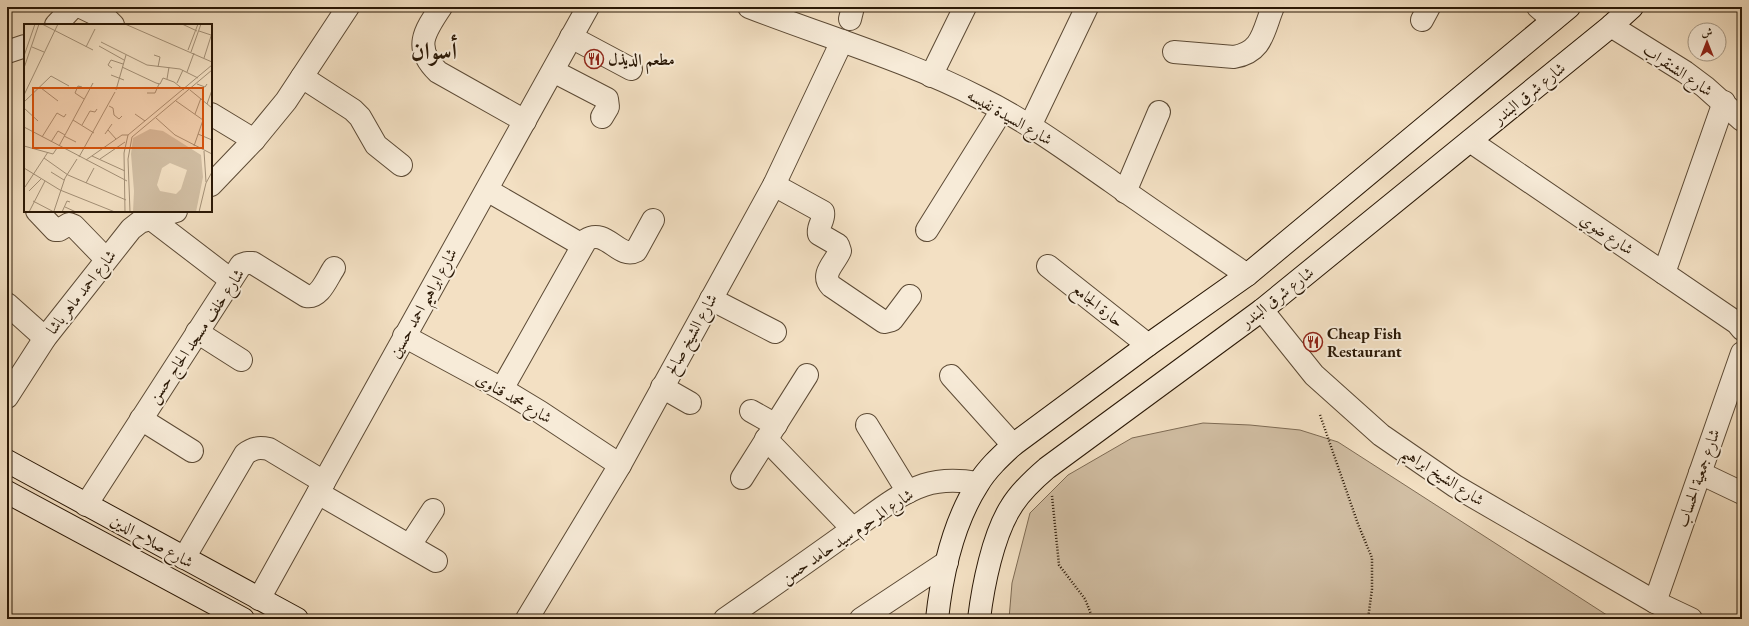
<svg xmlns="http://www.w3.org/2000/svg" width="1749" height="626" viewBox="0 0 1749 626" font-family="'EB Garamond',Amiri,serif">
  <style>
    .green { fill: #d1bea3; stroke: #7e6b54 }
    .lines { fill: none; stroke-linecap: round; stroke-linejoin: round }
    .street-casing { stroke: #5c4a35; stroke-width: 24 }
    .secondary-casing { stroke: #2a1806; stroke-width: 24 }
    .path { stroke: #2a1806; stroke-width: 2.5; stroke-dasharray: 1 2; stroke-linecap: butt }
    .street { stroke: #f7ebd8; stroke-width: 22 }
    .secondary { stroke: #f7ebd8; stroke-width: 22 }
    .labels { text-anchor: middle; dominant-baseline: central; stroke-width: 4; stroke-linejoin: round; paint-order: stroke }
    .poi-label { font-size: 16px; font-weight: bold; fill: #2a1806; stroke: #f7ebd8; text-anchor: start }
    .street-label { font-size: 16px; fill: #2a1806; stroke: #f7ebd8 }
    .town-label { font-size: 24px; font-weight: bold; fill: #2a1806; stroke: #f7ebd8 }
    .inset-road { fill: none; stroke: #a39077; stroke-width: 1 }
    .view { fill: #d5520b; fill-opacity: 0.15; stroke: #d5520b; stroke-width: 2 }
    .inset-edge { fill: none; stroke: #2a1806; stroke-width: 2 }
  </style>
  <rect width="100%" height="100%" fill="#f3e0c3"/>
  <filter id="stains"><feTurbulence type="fractalNoise" baseFrequency=".005" numOctaves="4"/><feColorMatrix values="0 0 0 0 .2 0 0 0 0 .09 0 0 0 0 .02 0 0 0 .5 -.17"/></filter>
  <radialGradient id="worn" r=".72"><stop offset=".6" stop-color="#630" stop-opacity="0"/><stop offset="1" stop-color="#630" stop-opacity=".3"/></radialGradient>
  <!-- green -->
  <polygon class="green" points="1203,423 1250,425 1300,430 1338,442 1613,619 1009,619 1012,583 1030,513 1068,475 1132,438"/>
  <g class="lines">
    <defs>
      <g id="street">
        <polyline points="81,7 108,20 113,25"/>
        <path d="M441,7c-17,25 -28,41 -3,65l87,49"/>
        <path d="M749,7c77,30 157,53 231,91 47,23 89,54 132,84 45,32 90,62 135,93"/>
        <polyline points="1538,7 1553,20"/>
        <polyline points="850,19 853,7"/>
        <polyline points="1422,20 1429,7"/>
        <polyline points="56,25 73,7"/>
        <polyline points="1611,26 1685,72 1705,87 1742,120"/>
        <polyline points="571,37 631,69"/>
        <polyline points="7,52 25,46"/>
        <path d="M1174,52l60,5c29,-5 29,-26 39,-50"/>
        <polyline points="553,71 607,99 608,107 602,117"/>
        <polyline points="931,76 965,7"/>
        <polyline points="302,77 353,110 360,117 376,145 401,165"/>
        <polyline points="211,114 254,140"/>
        <polyline points="1030,126 1087,7"/>
        <polyline points="1470,141 1737,323 1742,329"/>
        <polyline points="211,185 254,140 286,101 348,7"/>
        <path d="M774,185l49,27c2,8 -6,14 -4,22l19,11 2,6c-5,12 -20,23 -9,35l53,36 8,-2 18,-24"/>
        <polyline points="487,190 582,245"/>
        <polyline points="1125,192 1159,112"/>
        <polyline points="37,211 55,230 59,230 69,224 74,226 106,259"/>
        <polyline points="150,218 231,280"/>
        <polyline points="927,230 1002,110"/>
        <polyline points="1048,266 1148,345"/>
        <polyline points="1664,273 1724,102"/>
        <polyline points="711,299 775,332"/>
        <polyline points="7,304 45,338"/>
        <polyline points="1262,310 1314,375 1381,435 1455,486 1655,602 1691,619"/>
        <polyline points="197,332 241,360"/>
        <polyline points="404,336 502,389 540,412 620,465"/>
        <polyline points="951,376 1013,445"/>
        <polyline points="662,387 690,403"/>
        <path d="M502,389l84,-149c20,-13 33,20 50,11l17,-31"/>
        <polyline points="7,397 45,338 131,229 140,222 176,211"/>
        <polyline points="751,411 776,425"/>
        <polyline points="141,419 192,451"/>
        <polyline points="867,425 908,492"/>
        <polyline points="766,439 853,529"/>
        <polyline points="1700,473 1742,493"/>
        <polyline points="742,478 807,375"/>
        <polyline points="318,493 436,561"/>
        <path d="M86,505l155,-240 6,-2h6l53,33c14,3 21,-18 28,-28"/>
        <polyline points="410,545 433,510"/>
        <path d="M184,558l61,-104c8,-6 14,-7 24,-5l55,33"/>
        <polyline points="259,599 588,7"/>
        <polyline points="1655,602 1742,353"/>
        <polyline points="527,619 620,465 774,185 842,41"/>
        <path d="M725,619c42,-29 83,-58 125,-88 23,-16 47,-37 74,-46 18,-6 36,-5 54,-2"/>
        <polyline points="861,619 947,562"/>
      </g>
      <g id="secondary">
        <polyline points="7,461 297,619"/>
        <polyline points="7,492 243,619"/>
        <path d="M937,619c5,-46 16,-96 41,-135 9,-15 22,-27 35,-39l135,-100 99,-70 322,-268"/>
        <path d="M979,619c4,-33 14,-84 32,-112 9,-15 22,-27 36,-39l215,-158 349,-284 21,-19"/>
      </g>
    </defs>
    <!-- street casing -->
    <use href="#street" class="street-casing"/>
    <!-- secondary casing -->
    <use href="#secondary" class="secondary-casing"/>
    <!-- path -->
    <g class="path">
      <polyline points="1320,415 1358,524 1372,558 1372,589 1368,619"/>
      <polyline points="1052,496 1059,565 1085,599 1093,619"/>
    </g>
    <!-- street -->
    <use href="#street" class="street"/>
    <!-- secondary -->
    <use href="#secondary" class="secondary"/>
  </g>
  <!-- icons -->
  <defs>
    <symbol id="restaurant-ring" viewBox="-11 -11 22 22"><circle r="9.5" fill="#f7ebd8" stroke="#8f2418" stroke-width="1.5"/><path d="M-5-6h1v4h1v-4h1v4h1v-4h1v5L-1.5 .5V6h-2V.5L-5-1ZM5-6V6H3V1.5H1.5Q1.5-4 5-6Z" fill="#8f2418"/></symbol>
  </defs>
  <g fill-rule="evenodd">
    <use href="#restaurant-ring" x="583" y="48" width="22" height="22"/>
    <use href="#restaurant-ring" x="1302" y="331" width="22" height="22"/>
  </g>
  <g class="labels">
    <!-- poi labels -->
    <g class="poi-label">
      <text x="608" y="59">مطعم الديذل</text>
      <text x="1327" y="333">Cheap Fish<tspan x="1327" dy="18">Restaurant</tspan></text>
    </g>
    <!-- street labels -->
    <g class="street-label">
      <text transform="translate(1678 70) rotate(34)">شارع الشنقراب</text>
      <text transform="translate(1529 93) rotate(-39)">شارع شرق البندر</text>
      <text transform="translate(1010 117) rotate(30)">شارع السيدة نفيسه</text>
      <text transform="translate(1607 234) rotate(34)">شارع ضوي</text>
      <text transform="translate(81 292) rotate(-52)">شارع احمد ماهر باشا</text>
      <text transform="translate(1277 297) rotate(-38)">شارع شرق البندر</text>
      <text transform="translate(423 303) rotate(-61)">شارع ابراهيم احمد حسين</text>
      <text transform="translate(1098 305) rotate(38)">حارة الجامع</text>
      <text transform="translate(691 334) rotate(-61)">شارع الشيخ صالح</text>
      <text transform="translate(196 336) rotate(-56)">شارع خلف مسجد الحاج حسن</text>
      <text transform="translate(514 398) rotate(30)">شارع محمد قناوى</text>
      <text transform="translate(1443 476) rotate(33)">شارع الشيخ ابراهيم</text>
      <text transform="translate(1698 478) rotate(-71)">شارع جمعية الحساب</text>
      <text transform="translate(847 536) rotate(-34)">شارع المرحوم سيد حامد حسن</text>
      <text transform="translate(152 541) rotate(29)">شارع صلاح الدين</text>
    </g>
    <!-- town labels -->
    <g class="town-label">
      <text x="434" y="50">أسوان</text>
    </g>
  </g>
  <!-- overview -->
  <g transform="translate(24 24)">
    <rect width="188" height="188" fill="#f3e0c3"/>
    <path d="M126,105l13,2 38,24 2,22 -7,35h-63l1,-21 -3,-37 2,-16zM146,139l17,7 -6,19 -5,5 -16,-3 -3,-6 5,-17z" fill="#d1bea3" fill-rule="evenodd"/>
    <path class="inset-road" d="M18,0l51,26M101,0l87,38M158,0l15,7M175,7l12,4M77,18l46,23 33,4 18,9M75,22l25,14M8,23l12,5M62,23l9,-18M164,26l10,-26M167,28l10,-28M130,31l6,2 -2,10M0,32l11,-32M180,34l8,-25M98,43l34,16 4,1 3,-6 11,4 10,8M0,44l15,-44M88,44l-4,-3 3,-5 12,4M163,48l7,-19M87,51l13,5M143,55l2,-12M153,59l6,-13M173,60l8,3 2,-3M58,63l-4,-1 -3,7 9,6M17,64l17,13M92,66l10,-35M166,66l22,18M123,69h8l4,-9M0,71l34,-71M152,77l27,19 -9,26M0,78l27,-26 18,10M183,80l5,-14M85,82l4,2 1,7 5,4 3,-3M0,84l14,13M111,90l10,7M171,90l6,-16M132,94l19,17 37,19M49,96l21,13M58,101l8,-14 5,1 2,-3M0,103l103,54M84,106l8,9M81,110l7,-10M174,110l14,6M40,112l12,6M18,113l15,-24 7,4 2,-3M27,118l7,-11 7,4M0,122l29,8 4,-6M35,122l34,-63M180,127l2,31M68,132l33,15M55,133l36,-65M20,134l24,17 58,25M76,135l25,-17M62,136l36,-25h6M0,144l36,22 55,22M27,148l13,8M62,159l8,-15M1,163l23,-35M5,167l12,-12M9,177l21,11M41,183l11,5M30,187l11,-33 12,-19M5,188l16,-31M38,188l5,-11 3,1M101,188l-1,-59 4,-18 84,-70M106,188l-2,-53 4,-22 80,-67M175,188l7,-29 6,-11"/>
    <path class="view" d="M9,64h170v60h-170z"/>
    <rect width="188" height="188" class="inset-edge"/>
  </g>
  <!-- margin -->
  <rect width="1749" height="626" fill="none" stroke="#f3e0c3" stroke-width="24"/>
  <rect x="8" y="8" width="1733" height="610" fill="none" stroke="#2a1806" stroke-width="2"/>
  <rect x="12" y="12" width="1725" height="602" fill="none" stroke="#2a1806"/>
  <!-- north arrow -->
  <g transform="translate(1707 42)"><circle r="19" fill="#f7ebd8" stroke="#a59784"/>
  <path d="M0-3L7 15L0 10L-7 15Z" fill="#8f2418"/>
  <text y="-6" font-size="11" font-weight="bold" text-anchor="middle" fill="#2a1806">ش</text>
  </g>
  <rect width="100%" height="100%" filter="url(#stains)"/>
  <rect width="100%" height="100%" fill="url(#worn)"/>
</svg>
